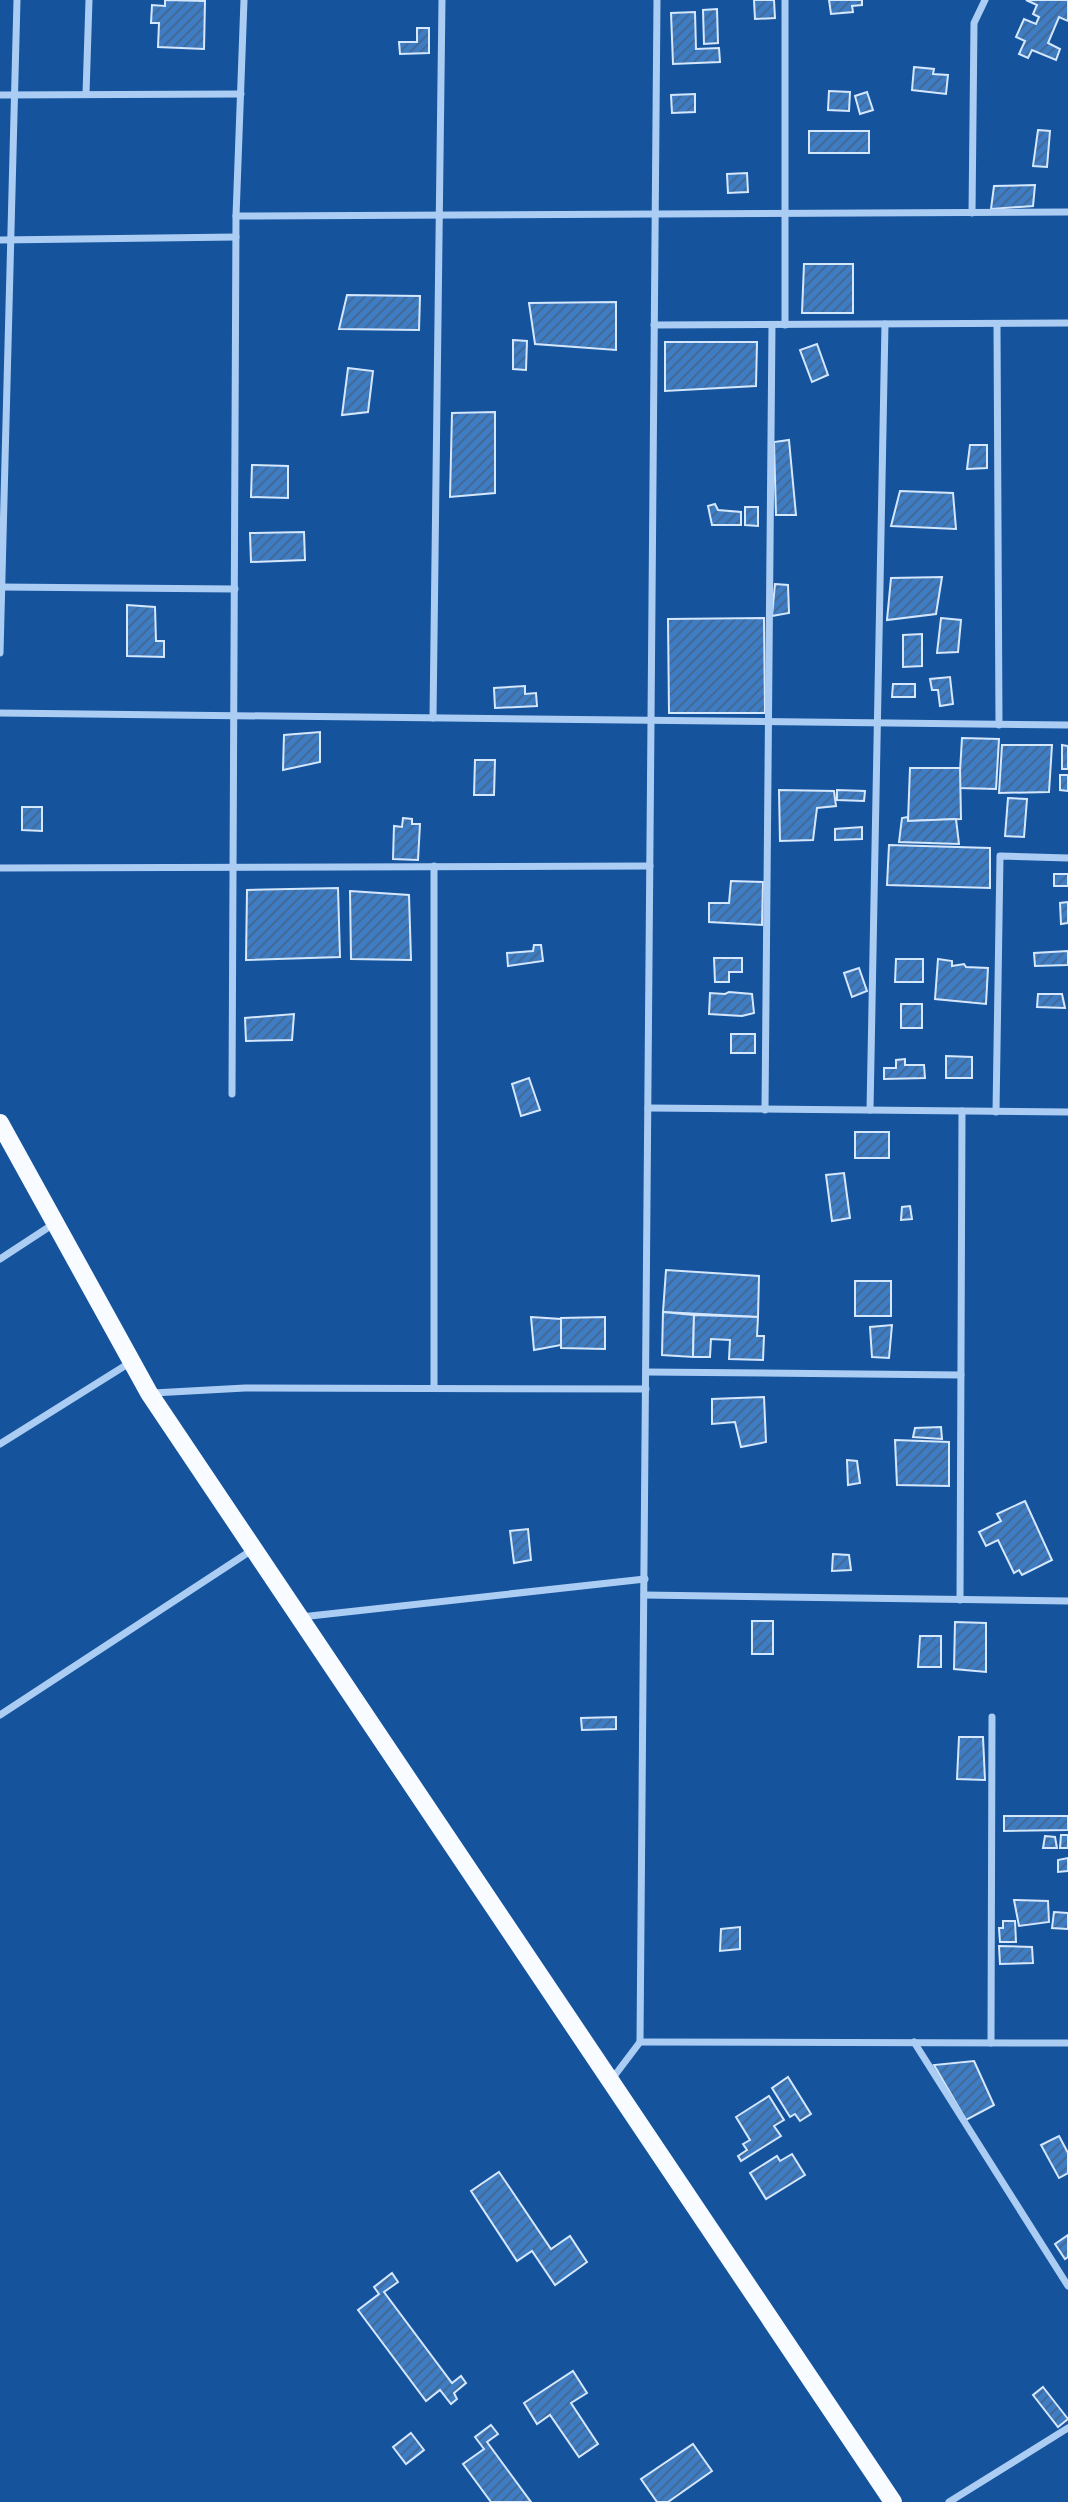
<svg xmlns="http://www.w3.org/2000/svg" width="1068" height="2502" viewBox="0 0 1068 2502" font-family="'Exo 2',sans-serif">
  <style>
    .building { fill: url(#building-hatch); stroke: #d4e7fd; stroke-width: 2 }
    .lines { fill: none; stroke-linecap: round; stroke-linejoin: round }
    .street { stroke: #accdf3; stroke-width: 7 }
    .primary { stroke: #f8fbff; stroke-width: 18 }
  </style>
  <defs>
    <pattern id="building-hatch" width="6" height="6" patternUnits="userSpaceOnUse" patternTransform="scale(1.75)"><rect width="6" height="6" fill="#3e7cc3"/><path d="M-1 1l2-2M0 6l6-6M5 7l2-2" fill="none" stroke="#44668d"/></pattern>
  </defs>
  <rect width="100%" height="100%" fill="#15539d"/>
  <!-- building -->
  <g class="building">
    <polygon points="165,0 205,1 204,49 158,47 159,23 151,23 152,5 165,6"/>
    <polygon points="754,0 774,0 775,18 755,19"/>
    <polygon points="829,0 862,0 862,5 852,6 853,12 831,14"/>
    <polygon points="1026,0 1068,0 1068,21 1059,17 1048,43 1060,49 1056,60 1032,50 1028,58 1019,54 1025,41 1016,37 1024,19 1036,24 1039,17 1033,14 1037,5"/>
    <polygon points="717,9 718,43 704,44 703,10"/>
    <polygon points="695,12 696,49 719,48 720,62 673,64 671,13"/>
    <polygon points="417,28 429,28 429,53 400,54 399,42 417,42"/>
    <polygon points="914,67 934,69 933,74 948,75 946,94 912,90"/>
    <polygon points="829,91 850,92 849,111 828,110"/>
    <polygon points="867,92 873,110 860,114 855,96"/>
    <polygon points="695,94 695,112 672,113 671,95"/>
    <polygon points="1038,130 1050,131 1047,167 1033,166"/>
    <rect x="809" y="131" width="60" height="22"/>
    <polygon points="747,173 748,192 728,193 727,174"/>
    <polygon points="1035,185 1033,206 991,209 994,186"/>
    <polygon points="804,264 853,264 853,313 802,313"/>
    <polygon points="347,295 420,296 419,330 339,329"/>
    <polygon points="616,302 616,350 535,344 529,303"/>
    <polygon points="513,340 527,341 526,370 513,369"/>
    <polygon points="665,342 757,342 756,386 665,391"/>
    <polygon points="817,344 828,375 812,382 800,350"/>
    <polygon points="348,368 373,371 368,412 342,415"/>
    <polygon points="495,412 495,493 450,497 452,413"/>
    <polygon points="789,440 796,515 776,515 774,442"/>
    <polygon points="970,445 987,445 987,468 967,469"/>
    <polygon points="252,465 288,466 288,498 251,497"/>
    <polygon points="900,491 953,493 956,529 891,526"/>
    <polygon points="715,504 718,510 741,512 741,525 712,525 708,506"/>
    <polygon points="745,507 758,507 758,526 745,525"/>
    <polygon points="304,532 305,560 251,562 250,533"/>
    <polygon points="942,577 936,614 887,620 891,578"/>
    <polygon points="775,584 788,585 789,613 772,616"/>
    <polygon points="127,605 155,607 156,641 164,641 164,657 127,656"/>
    <polygon points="764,618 765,713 669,713 668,619"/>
    <polygon points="941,618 961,620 958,652 937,653"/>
    <polygon points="922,634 922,666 903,667 903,635"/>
    <polygon points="950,677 953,704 940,706 938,690 932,690 930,679"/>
    <polygon points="893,684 915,684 915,697 892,697"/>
    <polygon points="525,686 525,694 536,693 537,706 495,708 494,688"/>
    <polygon points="320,732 320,762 283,770 284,735"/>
    <polygon points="962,738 999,739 996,789 959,788"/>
    <polygon points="1002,745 1052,745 1049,792 999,793"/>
    <polygon points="1062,745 1068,746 1068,769 1062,769"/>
    <polygon points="475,760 495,760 494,795 474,795"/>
    <polygon points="910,768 960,768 961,819 908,821"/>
    <polygon points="1060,775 1068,775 1068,791 1060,790"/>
    <polygon points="779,790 834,791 836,806 817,808 813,840 780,841"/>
    <polygon points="837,790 865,791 864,801 837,800"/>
    <polygon points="1008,798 1027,799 1024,837 1005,836"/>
    <polygon points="22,807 42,807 42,831 22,830"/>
    <polygon points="908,817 908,821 956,819 959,844 899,842 902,818"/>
    <polygon points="403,818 412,819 412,824 420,824 418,860 393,859 394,826 402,827"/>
    <polygon points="862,827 862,839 835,840 835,829"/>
    <polygon points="889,845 990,848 990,888 887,885"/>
    <rect x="1054" y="874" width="14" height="12"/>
    <polygon points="731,881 763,882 762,925 709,922 709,903 729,903"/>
    <polygon points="338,888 340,957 246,960 247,890"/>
    <polygon points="350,891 409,895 411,960 351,959"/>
    <polygon points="1068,902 1068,923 1061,924 1060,903"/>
    <polygon points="534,945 541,945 543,961 508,966 507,953 533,951"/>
    <polygon points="1068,951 1068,965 1035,966 1034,953"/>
    <polygon points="714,958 742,958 742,972 729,972 729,982 715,982"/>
    <polygon points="896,959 923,959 923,982 895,982"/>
    <polygon points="938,959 952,961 952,966 964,964 966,967 988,968 986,1004 935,999"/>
    <polygon points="859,968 867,991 852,997 844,973"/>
    <polygon points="729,992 752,994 754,1013 742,1016 709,1014 710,993 725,994"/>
    <polygon points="1038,994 1062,994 1065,1008 1037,1007"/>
    <rect x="901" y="1004" width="21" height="24"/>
    <polygon points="294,1014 292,1040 246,1041 245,1018"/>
    <rect x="731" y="1034" width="24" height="19"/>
    <polygon points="946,1056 972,1057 972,1078 946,1078"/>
    <polygon points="905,1059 905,1065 924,1065 925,1078 884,1079 884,1068 896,1068 896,1060"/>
    <polygon points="529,1078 540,1110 521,1116 512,1084"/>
    <rect x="855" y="1132" width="34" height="26"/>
    <polygon points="844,1173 850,1218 832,1221 826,1175"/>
    <polygon points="910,1206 912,1219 901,1220 902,1207"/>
    <polygon points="666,1270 759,1276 758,1317 663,1312"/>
    <rect x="855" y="1281" width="36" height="35"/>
    <polygon points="663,1312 694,1315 693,1357 662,1355"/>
    <polygon points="694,1315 758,1317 757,1336 764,1336 763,1360 729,1359 730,1340 711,1339 710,1357 693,1357"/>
    <polygon points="531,1317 561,1319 561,1345 534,1350"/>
    <polygon points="605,1317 605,1349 561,1348 561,1318"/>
    <polygon points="892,1325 889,1358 872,1357 870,1327"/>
    <polygon points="764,1397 766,1442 741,1447 735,1422 712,1424 712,1399"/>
    <polygon points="941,1427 942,1439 913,1437 915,1428"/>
    <polygon points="895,1440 949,1442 949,1486 897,1485"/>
    <polygon points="847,1460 857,1461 860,1483 848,1485"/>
    <polygon points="1025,1501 1052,1560 1022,1575 1019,1570 1014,1573 998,1540 986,1546 979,1532 1001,1521 997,1514"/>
    <polygon points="528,1529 531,1560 514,1563 510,1531"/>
    <polygon points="833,1554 849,1555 851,1570 832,1571"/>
    <rect x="752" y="1621" width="21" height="33"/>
    <polygon points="955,1622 986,1623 986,1672 954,1669"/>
    <polygon points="920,1636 941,1636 941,1667 918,1667"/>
    <polygon points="616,1717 616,1729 582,1730 581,1718"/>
    <polygon points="959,1737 983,1737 985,1780 957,1779"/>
    <polygon points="1004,1816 1068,1816 1068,1830 1004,1831"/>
    <polygon points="1061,1835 1068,1835 1068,1848 1060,1848"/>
    <polygon points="1045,1836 1055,1837 1057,1848 1043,1848"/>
    <polygon points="1068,1858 1068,1871 1058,1872 1058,1860"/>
    <polygon points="1014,1900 1048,1901 1049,1922 1019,1926"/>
    <polygon points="1054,1912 1068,1913 1068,1929 1052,1928"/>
    <polygon points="1003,1921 1015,1921 1016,1942 1000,1942 999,1928 1003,1928"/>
    <polygon points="740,1927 740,1949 720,1951 721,1929"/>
    <polygon points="999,1946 1032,1947 1033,1963 1000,1964"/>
    <polygon points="974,2061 994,2105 966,2120 934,2065"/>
    <polygon points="788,2077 811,2114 800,2121 795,2114 790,2117 772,2088"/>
    <polygon points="769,2096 784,2120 774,2126 781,2136 741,2161 738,2156 747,2150 743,2144 750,2140 736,2117"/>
    <polygon points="1059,2136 1068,2153 1068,2173 1059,2178 1041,2145"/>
    <polygon points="792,2154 805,2175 766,2199 750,2173 777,2156 780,2161"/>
    <polygon points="499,2172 551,2249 570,2236 587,2262 555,2285 532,2251 517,2261 471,2191"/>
    <polygon points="1068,2235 1068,2257 1065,2259 1055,2244"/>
    <polygon points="392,2273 398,2282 384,2292 452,2383 461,2376 466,2383 454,2393 457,2399 451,2404 440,2390 426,2401 358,2310 379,2294 374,2287"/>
    <polygon points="573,2371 587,2393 571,2403 598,2444 579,2457 550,2415 537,2424 524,2403"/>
    <polygon points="1043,2387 1068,2419 1058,2427 1033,2395"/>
    <polygon points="491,2425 498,2434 487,2442 531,2502 491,2502 463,2464 484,2449 475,2437"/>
    <polygon points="411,2433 424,2450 406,2464 393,2447"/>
    <polygon points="693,2444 712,2471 668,2502 657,2502 641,2479"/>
  </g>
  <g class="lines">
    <!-- street -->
    <g class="street">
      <polyline points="86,94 89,0"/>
      <polyline points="0,95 241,94"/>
      <polyline points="972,213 974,23 985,0"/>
      <polyline points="236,216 1068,212"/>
      <polyline points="0,240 236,237"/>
      <polyline points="997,324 999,725"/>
      <polyline points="654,325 1068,323"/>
      <polyline points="785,325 785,0"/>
      <polyline points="1,587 235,589"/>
      <polyline points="0,653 17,0"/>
      <polyline points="0,713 1068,725"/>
      <polyline points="433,718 442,0"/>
      <polyline points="434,866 434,1388"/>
      <polyline points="0,868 650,866"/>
      <polyline points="232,1094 236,216 244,0"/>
      <polyline points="648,1108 1068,1112"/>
      <polyline points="765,1110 772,325"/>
      <polyline points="870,1110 885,324"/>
      <polyline points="996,1112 1000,856 1068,858"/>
      <polyline points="0,1259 55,1223"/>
      <polyline points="646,1372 961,1375"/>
      <polyline points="153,1393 245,1388 646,1389"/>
      <polyline points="0,1444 131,1362"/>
      <polyline points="644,1595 1068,1601"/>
      <polyline points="960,1600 962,1111"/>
      <polyline points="301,1617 645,1579"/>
      <polyline points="0,1715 252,1550"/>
      <polyline points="640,2042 1068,2043"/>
      <polyline points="914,2042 1068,2286"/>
      <polyline points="991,2043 992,1717"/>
      <polyline points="612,2079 640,2042 657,0"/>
      <polyline points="949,2502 1068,2428"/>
    </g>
    <!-- primary -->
    <polyline class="primary" points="0,1123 149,1393 893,2502"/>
  </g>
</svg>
